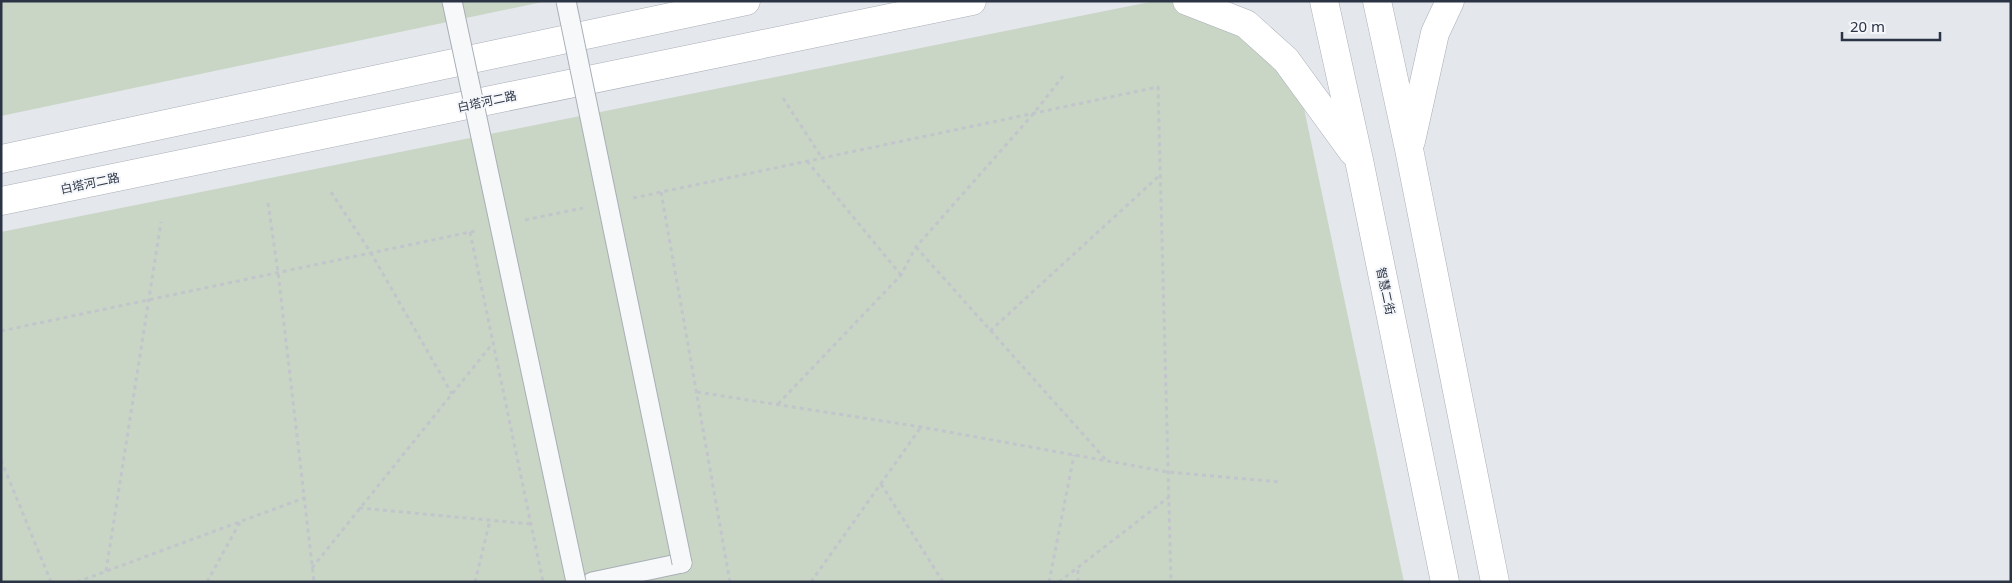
<svg xmlns="http://www.w3.org/2000/svg" width="2012" height="583" viewBox="0 0 2012 583" font-family="'Noto Sans','Noto Sans SC',sans-serif">
  <style>
    .green { fill: #c9d6c5 }
    .lines { fill: none; stroke-linecap: round; stroke-linejoin: round }
    .pedestrian-casing { stroke: #a9aeb7; stroke-width: 21 }
    .secondary-casing { stroke: #a9aeb7; stroke-width: 29 }
    .path { stroke: #c2c5cb; stroke-width: 3; stroke-dasharray: 4 4; stroke-linecap: butt }
    .pedestrian { stroke: #f7f8fa; stroke-width: 19 }
    .secondary { stroke: #fff; stroke-width: 28 }
    .pedestrian-bridge-casing { stroke: #a9aeb7; stroke-width: 21; stroke-linecap: butt }
    .pedestrian-bridge { stroke: #f7f8fa; stroke-width: 19 }
    .labels { text-anchor: middle; dominant-baseline: central; stroke-width: 4; stroke-linejoin: round; paint-order: stroke }
    .street-label { font-size: 12px; fill: #2b3445; stroke: #f4f6f9 }
  </style>
  <rect width="100%" height="100%" fill="#e4e7ec"/>
  <!-- green -->
  <g class="green">
    <polygon points="1,1 547,1 1,116"/>
    <polygon points="1155,1 1197,1 1294,61 1404,582 1,582 1,232"/>
  </g>
  <g class="lines">
    <defs>
      <polyline id="pedestrian" points="592,582 682,563"/>
      <g id="secondary">
        <polyline points="1187,1 1246,24 1286,60 1353,152"/>
        <polyline points="1324,1 1359,160 1445,582"/>
        <polyline points="1377,1 1409,149 1495,582"/>
        <polyline points="1411,141 1435,33 1450,1"/>
        <polyline points="1,159 746,1"/>
        <polyline points="1,201 972,1"/>
      </g>
    </defs>
    <!-- pedestrian casing -->
    <use href="#pedestrian" class="pedestrian-casing"/>
    <!-- secondary casing -->
    <use href="#secondary" class="secondary-casing"/>
    <!-- path -->
    <g class="path">
      <polyline points="783,98 822,158"/>
      <polyline points="807,161 901,275"/>
      <polyline points="331,192 371,253 452,394"/>
      <polyline points="661,192 730,582"/>
      <polyline points="633,198 1158,87 1171,582"/>
      <polyline points="268,203 278,272 314,582"/>
      <polyline points="525,220 583,208"/>
      <polyline points="470,232 543,582"/>
      <polyline points="916,247 1107,461"/>
      <polyline points="1,331 475,231"/>
      <polyline points="990,331 1160,175"/>
      <polyline points="697,392 921,427 1168,472 1280,482"/>
      <polyline points="778,404 901,275 916,247 1034,113 1063,76"/>
      <polyline points="1,460 51,582"/>
      <polyline points="881,484 943,582"/>
      <polyline points="359,508 531,524"/>
      <polyline points="312,568 493,343"/>
      <polyline points="106,571 161,222"/>
      <polyline points="77,582 304,498"/>
      <polyline points="207,582 240,522"/>
      <polyline points="475,582 490,520"/>
      <polyline points="811,582 921,427"/>
      <polyline points="1049,582 1074,455"/>
      <polyline points="1059,582 1169,497"/>
      <polyline points="1078,582 1078,568"/>
    </g>
    <!-- pedestrian -->
    <use href="#pedestrian" class="pedestrian"/>
    <!-- secondary -->
    <use href="#secondary" class="secondary"/>
    <defs>
      <g id="pedestrian-bridge">
        <polyline points="452,1 576,582"/>
        <polyline points="566,1 682,563"/>
      </g>
    </defs>
    <!-- pedestrian-bridge casing -->
    <use href="#pedestrian-bridge" class="pedestrian-bridge-casing"/>
    <!-- pedestrian-bridge -->
    <use href="#pedestrian-bridge" class="pedestrian-bridge"/>
  </g>
  <g class="labels">
    <!-- street labels -->
    <g class="street-label">
      <text transform="translate(487 101) rotate(-12)">白塔河二路</text>
      <text transform="translate(90 183) rotate(-12)">白塔河二路</text>
      <text transform="translate(1386 291) rotate(78)">智慧二街</text>
    </g>
  </g>
  <!-- border -->
  <rect width="2012" height="583" fill="none" stroke="#2b3445" stroke-width="5"/>
  <!-- scale -->
  <path d="M1842 32v8h98v-8" fill="none" stroke="#2b3445" stroke-width="2.5"/>
  <text x="1850" y="32" font-size="15" fill="#2b3445" stroke="#f4f6f9" stroke-width="4" paint-order="stroke">20 m</text>
</svg>
